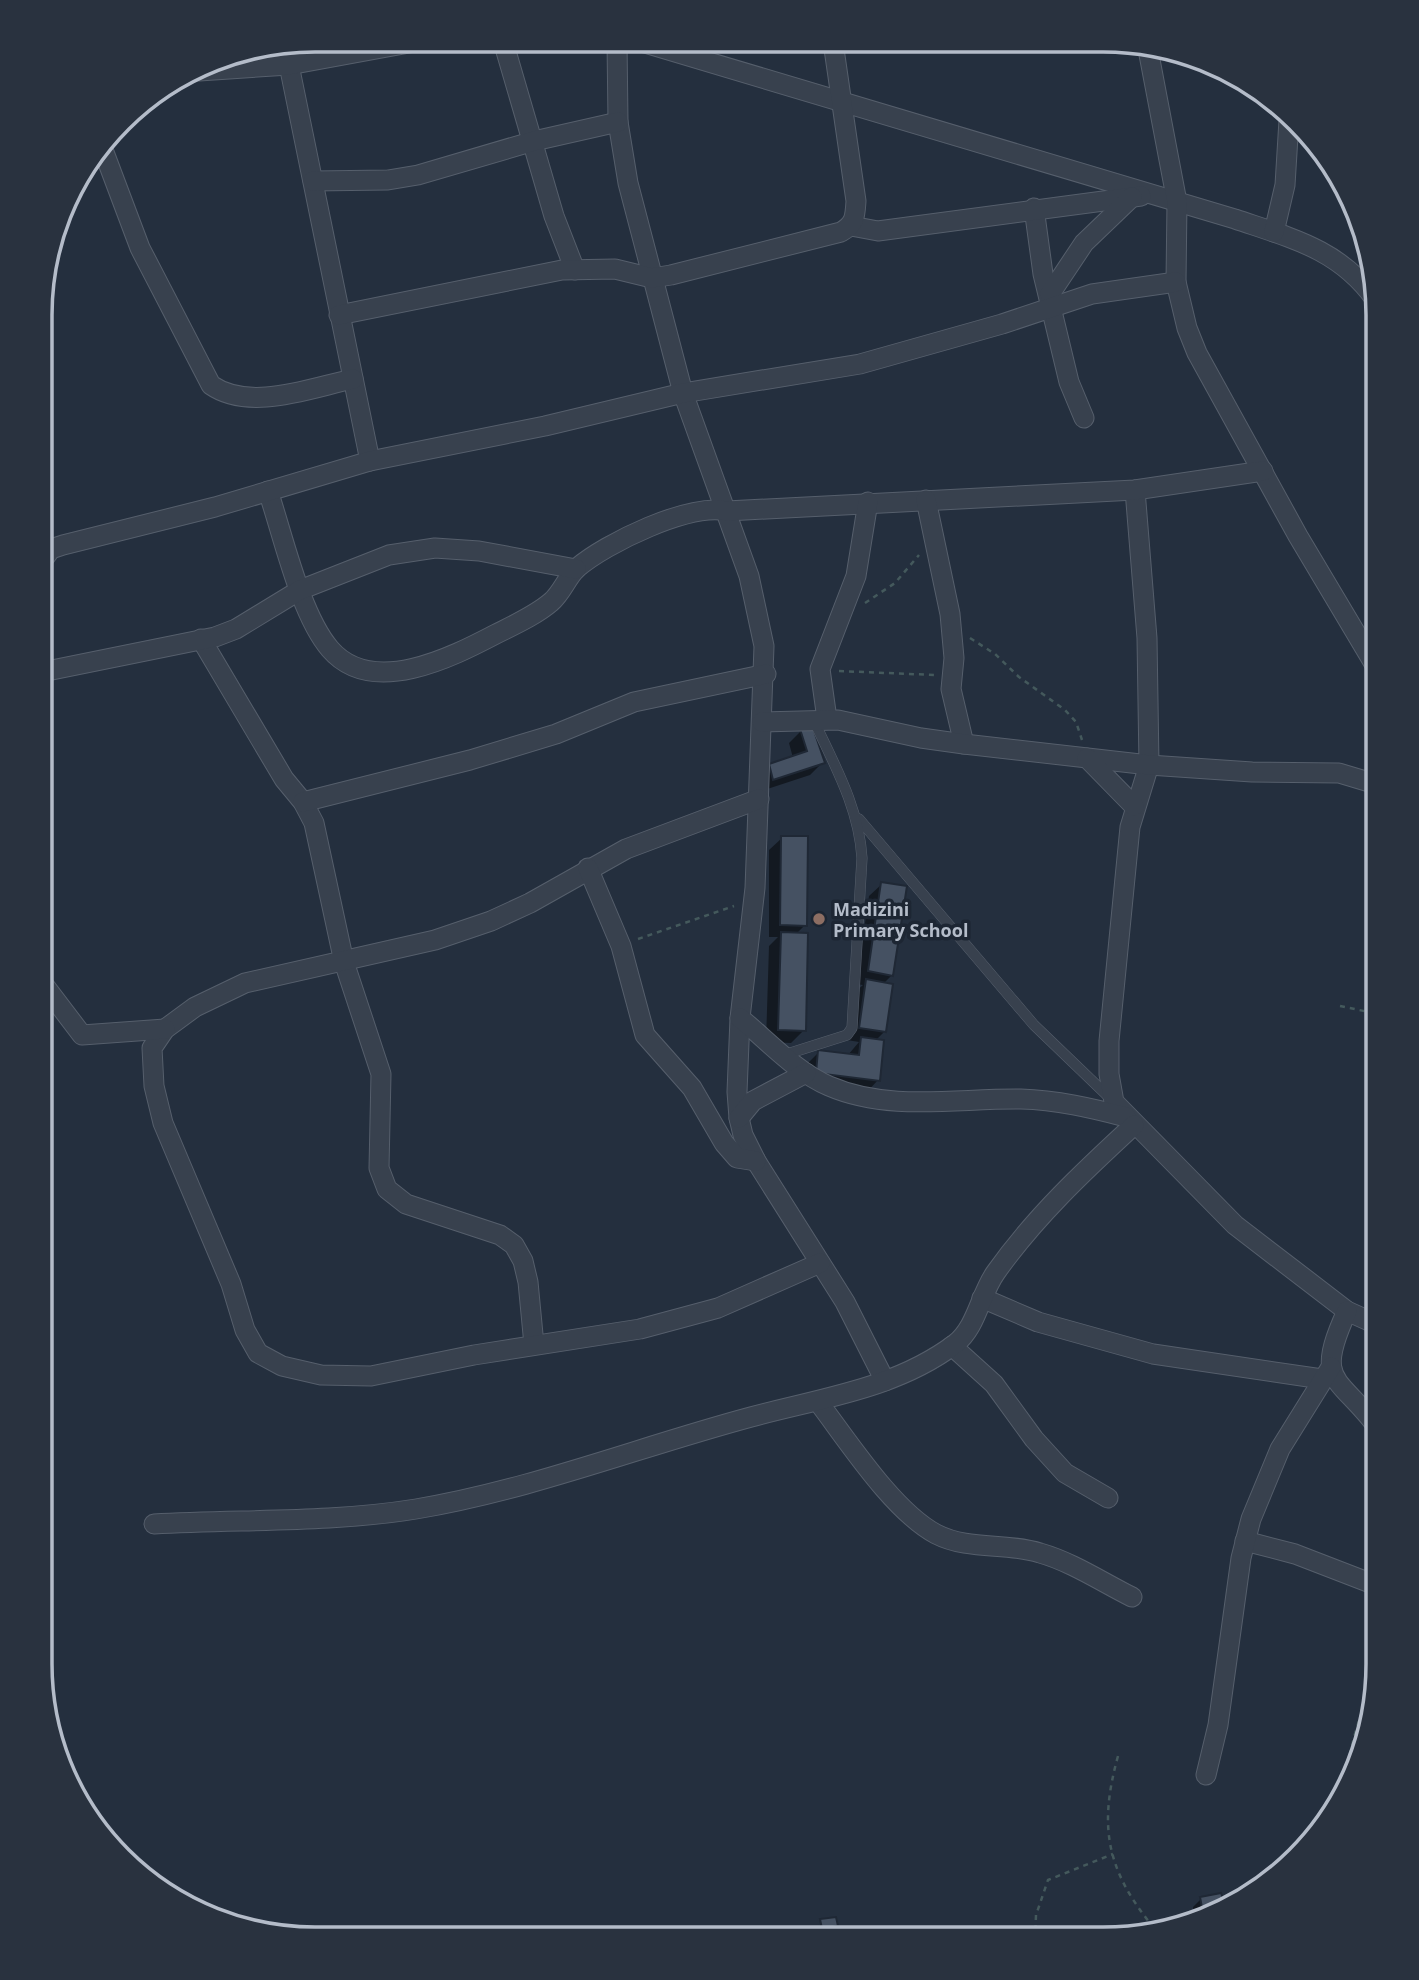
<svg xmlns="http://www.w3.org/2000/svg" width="1419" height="1980" viewBox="0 0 1419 1980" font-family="'Open Sans',sans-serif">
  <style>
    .shadow { fill: #0007 }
    .building { fill: #455162; stroke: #1f2835; stroke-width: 2 }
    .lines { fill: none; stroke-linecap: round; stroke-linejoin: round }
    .lane-casing { stroke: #565f6c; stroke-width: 11 }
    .street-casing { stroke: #565f6c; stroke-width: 21 }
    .path { stroke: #44595c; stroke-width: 2.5; stroke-dasharray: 5 5; stroke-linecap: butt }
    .lane { stroke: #38414e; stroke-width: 10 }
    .street { stroke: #38414e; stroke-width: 19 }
    .education-dot { fill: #8d6e63; stroke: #1d2633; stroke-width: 2.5 }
    .labels { text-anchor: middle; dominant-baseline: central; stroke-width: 7; stroke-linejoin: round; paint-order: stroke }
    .poi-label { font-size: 18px; font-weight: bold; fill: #b4bcc9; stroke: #1d2633; text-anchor: start }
    .rim { fill: none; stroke: #b4bcc9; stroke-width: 3.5 }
  </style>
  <rect width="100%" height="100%" fill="#242f3e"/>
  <!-- shadow -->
  <g class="shadow">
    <polygon points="801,731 823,762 810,775 761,791 757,778 769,766 793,758 789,743"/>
    <polygon points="782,838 805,925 796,934 804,1030 791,1043 766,1042 769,946 778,937 769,937 769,850"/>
    <polygon points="882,884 892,975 883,984 884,1032 875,1041 878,1080 866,1093 804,1085 807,1064 819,1052 848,1055 859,1042 847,1040 854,993 863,985 856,984 869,896"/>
    <polygon points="1201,1899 1225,1908 1220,1913 1195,1919 1193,1907"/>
    <polygon points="821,1921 836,1926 817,1932 818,1939 809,1939 808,1934 819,1929"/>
  </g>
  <!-- building -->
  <g class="building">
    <polygon points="812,725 825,763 773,780 769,764 807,751 800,729"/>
    <polygon points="781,836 808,836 807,926 780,925"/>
    <polygon points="881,882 907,886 893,976 868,971"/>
    <polygon points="781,932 808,933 806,1031 778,1030"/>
    <polygon points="866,979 893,984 886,1032 859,1028"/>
    <polygon points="861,1037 884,1040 880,1081 816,1073 818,1050 859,1055"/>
    <polygon points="1221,1893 1227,1909 1203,1913 1200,1897"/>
    <polygon points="836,1917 838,1926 822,1929 820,1919"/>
    <polygon points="818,1927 820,1939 813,1939 811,1929"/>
  </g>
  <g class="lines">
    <defs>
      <g id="lane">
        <polyline points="859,819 1034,1025 1111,1099"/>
        <path d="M784,1055l63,-20 5,-7 10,-170c-3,-50 -27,-92 -48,-137"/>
      </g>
      <g id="street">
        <polyline points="503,41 554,216 575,270"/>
        <polyline points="617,41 618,122 628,183 683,393 749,576 764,646 755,888 740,1018 737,1092 739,1118 743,1135 756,1161 845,1302 885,1381"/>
        <path d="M638,41l597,178c56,19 104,30 140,80"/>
        <polyline points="1147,44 1177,202 1176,282 1187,328 1197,353 1298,536 1379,672"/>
        <polyline points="289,65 370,461"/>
        <polyline points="199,71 289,65 420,41"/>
        <path d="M102,147l38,101 71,137c39,27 99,3 142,-6"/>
        <polyline points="313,181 388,180 418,175 534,141 618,122"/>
        <polyline points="1034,208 1043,274 1069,382 1084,418"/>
        <polyline points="851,226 878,231 1141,196"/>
        <polyline points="1274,232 1285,185 1289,120"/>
        <polyline points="1050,294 1084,243 1132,197"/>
        <path d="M339,315l223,-45 53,-1 37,9 19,-3 170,-43c14,-8 14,-15 15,-31l-23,-159"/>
        <polyline points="1135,490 1147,638 1149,765 1130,827 1109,1041 1109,1074 1114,1102 1235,1225 1347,1311 1378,1325"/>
        <path d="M268,491c15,44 32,123 62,158 42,49 122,8 166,-15 18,-9 40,-19 55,-32 11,-9 16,-25 26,-34 29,-25 112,-65 150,-57l408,-21 128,-19"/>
        <polyline points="926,500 950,614 954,658 951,689 964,744"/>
        <polyline points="42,561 51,549 63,545 215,507 370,461 545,426 683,393 860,364 1002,324 1092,294 1176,282"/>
        <polyline points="201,639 284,779 303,802 314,823 344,962 381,1074 379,1168 387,1189 406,1204 500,1235 514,1245 523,1261 528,1282 534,1345"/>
        <polyline points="42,672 215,637 236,629 300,590 389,555 435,548 479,551 576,569"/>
        <polyline points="827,719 820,669 856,576 868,502"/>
        <polyline points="762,722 838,720 921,738 964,744 1149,765 1252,772 1339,773 1379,785"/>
        <polyline points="1087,758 1134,806"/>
        <polyline points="759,799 626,849 530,903 491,921 435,940 245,983 195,1007 165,1029 152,1048 154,1086 163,1123 231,1284 245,1330 258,1353 282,1366 321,1375 371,1376 474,1355 640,1329 718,1308 820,1263"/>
        <polyline points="303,802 470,760 556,734 634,702 766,674"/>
        <polyline points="588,868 621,946 645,1035 692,1088 724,1143 737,1158 756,1161"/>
        <polyline points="41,981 82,1035 165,1029"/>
        <path d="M740,1018c28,23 56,54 89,68 60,26 129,12 192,13 36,1 70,9 105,18"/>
        <polyline points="739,1118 753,1101 806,1073"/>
        <polyline points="982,1298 1038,1322 1153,1354 1322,1379"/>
        <path d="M1347,1311c-34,74 -8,64 31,117"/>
        <polyline points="952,1346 994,1384 1034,1439 1065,1473 1108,1498"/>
        <path d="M819,1403c29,38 74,108 117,131 33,17 70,8 104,19 32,9 62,29 92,44"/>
        <path d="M154,1524c87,-5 175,-1 262,-15 114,-19 223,-62 335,-92 70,-19 144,-28 204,-73 22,-17 25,-50 41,-72 39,-55 88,-101 138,-147"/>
        <polyline points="1245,1541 1295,1554 1378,1586"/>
        <polyline points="1206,1775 1218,1725 1241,1558 1251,1519 1280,1449 1331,1367"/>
      </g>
    </defs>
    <!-- lane casing -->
    <use href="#lane" class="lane-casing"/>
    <!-- street casing -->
    <use href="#street" class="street-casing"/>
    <!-- path -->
    <g class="path">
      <polyline points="865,603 895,583 919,555"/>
      <polyline points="970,638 995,654 1019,677 1065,710 1076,722 1082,740"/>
      <polyline points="839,671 934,675"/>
      <polyline points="638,939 734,906"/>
      <polyline points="1340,1006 1378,1014"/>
      <polyline points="1378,1660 1378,1633"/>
      <path d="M1118,1756c-20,72 -11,115 36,172"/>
      <polyline points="1342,1784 1356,1730 1378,1664"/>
      <polyline points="1035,1940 1036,1915 1048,1880 1113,1854"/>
    </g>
    <!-- lane -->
    <use href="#lane" class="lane"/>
    <!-- street -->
    <use href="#street" class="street"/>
  </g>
  <!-- markers -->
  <circle class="education-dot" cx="819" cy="919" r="7"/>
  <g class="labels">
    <!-- poi labels -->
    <g class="poi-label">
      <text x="833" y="909">Madizini<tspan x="833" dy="21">Primary School</tspan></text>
    </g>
  </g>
  <!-- crop -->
  <path d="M0 0H1419V1980H0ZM315 52H1103A263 263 0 0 1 1366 315V1664A263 263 0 0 1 1103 1927H315A263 263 0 0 1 52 1664V315A263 263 0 0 1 315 52Z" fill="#29323f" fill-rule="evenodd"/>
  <path class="rim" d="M315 52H1103A263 263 0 0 1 1366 315V1664A263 263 0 0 1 1103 1927H315A263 263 0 0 1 52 1664V315A263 263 0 0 1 315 52Z"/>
</svg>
